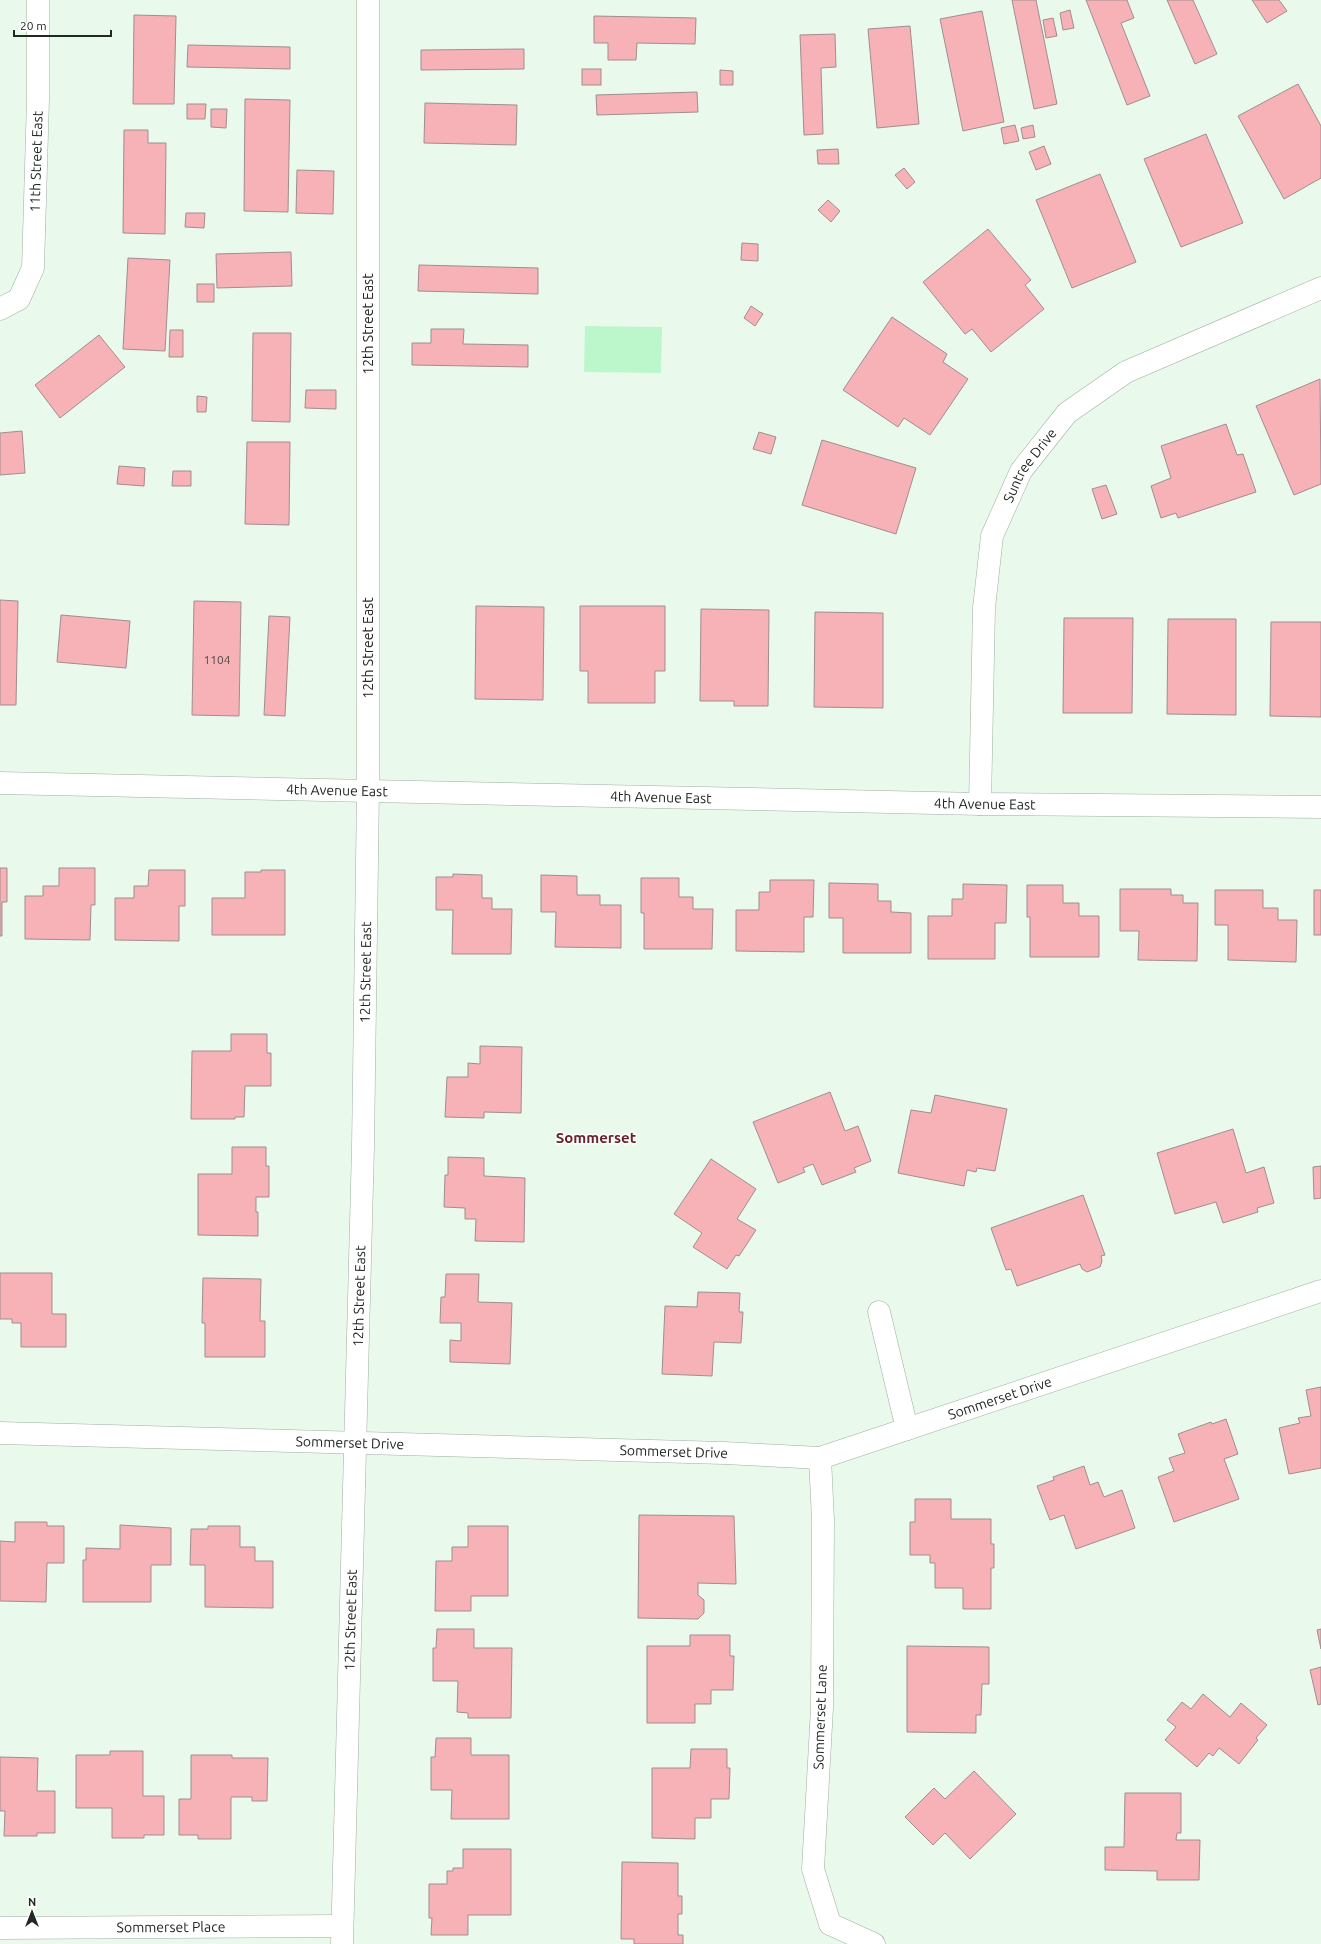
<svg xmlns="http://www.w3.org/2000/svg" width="1321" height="1944" viewBox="0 0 1321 1944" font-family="Ubuntu,sans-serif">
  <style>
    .green { fill: #bbf7ca }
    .building { fill: #f6b2b6; stroke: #a18d8e }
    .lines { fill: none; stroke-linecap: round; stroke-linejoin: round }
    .minor-casing { stroke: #9fafa3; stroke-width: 23 }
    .minor { stroke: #fff; stroke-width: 22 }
    .labels { text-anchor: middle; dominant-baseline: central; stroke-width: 3; stroke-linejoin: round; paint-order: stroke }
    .number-label { font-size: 12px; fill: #574a48 }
    .street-label { font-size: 14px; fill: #222823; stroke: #fff }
    .neighbourhood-label { font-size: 15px; font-weight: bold; fill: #69232d; stroke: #fff }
  </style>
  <rect width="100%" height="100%" fill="#e9faed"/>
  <!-- green -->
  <polygon class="green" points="585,326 662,327 661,373 584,372"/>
  <!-- building -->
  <g class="building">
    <polygon points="1012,0 1036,0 1057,104 1034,109"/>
    <polygon points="1086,0 1127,0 1134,18 1121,23 1150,96 1127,105"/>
    <polygon points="1167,0 1193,0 1217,54 1195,64"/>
    <polygon points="1252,0 1279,0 1287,11 1267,23"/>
    <polygon points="1070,10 1074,28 1063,30 1060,13"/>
    <polygon points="982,11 1004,122 963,131 940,19"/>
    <polygon points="134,15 176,16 174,104 133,104"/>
    <polygon points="594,16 696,18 695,44 637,43 636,60 608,60 608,43 594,43"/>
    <polygon points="1053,18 1057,36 1046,38 1043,20"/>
    <polygon points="910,26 919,124 877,128 868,29"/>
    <polygon points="835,34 836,67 821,68 823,134 804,135 800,35"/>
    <polygon points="188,45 290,47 290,69 187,67"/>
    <polygon points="524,49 524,69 421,70 421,50"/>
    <rect x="582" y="69" width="19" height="16"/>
    <polygon points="720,70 733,71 733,85 720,85"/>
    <polygon points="1298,84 1321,126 1321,178 1284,199 1238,116"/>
    <polygon points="697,92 698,112 597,115 596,95"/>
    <polygon points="245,99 290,100 288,212 244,211"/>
    <polygon points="425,103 517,105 516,145 424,143"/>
    <polygon points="187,104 206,104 205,119 187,119"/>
    <polygon points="211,109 227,109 226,128 211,127"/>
    <polygon points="1015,125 1019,141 1004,144 1001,128"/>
    <polygon points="1033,125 1035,137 1023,139 1021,128"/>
    <polygon points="124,130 148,130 148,143 166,143 165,234 123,233"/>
    <polygon points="1206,134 1243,223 1181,247 1144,159"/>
    <polygon points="1044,146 1051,164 1036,170 1029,152"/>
    <polygon points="838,149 839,164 818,164 817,150"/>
    <polygon points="904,168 915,182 907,189 895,175"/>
    <polygon points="297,170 334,171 333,214 296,213"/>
    <polygon points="1100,174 1136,262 1072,288 1036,200"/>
    <polygon points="828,200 840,211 831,222 818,210"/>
    <polygon points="186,213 205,213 204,228 185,227"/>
    <polygon points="988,229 1031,280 1025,285 1044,309 991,352 972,329 965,334 923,282"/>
    <polygon points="742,243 758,244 758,261 741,260"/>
    <polygon points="291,252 292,286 217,288 216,254"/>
    <polygon points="128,258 170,260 165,351 123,349"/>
    <polygon points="419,265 538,268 538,294 418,291"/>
    <rect x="197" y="284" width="17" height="18"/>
    <polygon points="751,306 763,314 755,326 744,318"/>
    <polygon points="892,317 947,354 943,362 968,379 930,435 904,418 898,427 843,390"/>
    <polygon points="431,329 464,329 463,344 528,345 528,367 412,365 412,343 431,343"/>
    <polygon points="170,330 183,330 183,357 169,357"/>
    <polygon points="253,333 291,333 290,422 252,421"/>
    <polygon points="99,335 125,367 60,418 35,385"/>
    <polygon points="1320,379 1321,484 1294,495 1256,406"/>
    <polygon points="306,390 336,390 336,409 305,408"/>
    <polygon points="197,396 207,397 206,412 197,412"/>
    <polygon points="1226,424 1237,455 1243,454 1256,492 1178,518 1176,513 1161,518 1151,486 1171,478 1161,446"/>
    <polygon points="22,431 25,473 0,475 0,433"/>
    <polygon points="759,432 776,437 771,454 753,449"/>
    <polygon points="822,440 916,468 896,534 802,505"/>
    <polygon points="247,442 290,442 289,525 245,524"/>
    <polygon points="119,466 145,468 144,486 117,484"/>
    <polygon points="173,471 191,471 191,486 172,486"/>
    <polygon points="1106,485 1117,514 1102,519 1092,489"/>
    <polygon points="0,600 18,601 16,705 0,705"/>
    <polygon points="194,601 241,602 239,716 192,715"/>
    <polygon points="476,606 544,607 543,700 475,699"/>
    <polygon points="580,606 665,606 665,671 655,671 655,703 588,703 588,671 580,671"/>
    <polygon points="701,609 769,610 768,706 734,706 734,701 700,701"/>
    <polygon points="815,612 883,613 883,708 814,707"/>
    <polygon points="61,615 130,621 126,668 57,662"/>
    <polygon points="269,616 290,617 285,716 264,715"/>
    <polygon points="1064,618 1133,618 1132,713 1063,713"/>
    <polygon points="1168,619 1236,619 1236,715 1167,714"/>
    <polygon points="1271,622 1321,622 1321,717 1270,716"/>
    <polygon points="0,868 7,868 7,902 2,902 2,936 0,936"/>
    <polygon points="59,868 95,868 95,905 91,905 90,940 25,939 25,896 43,896 43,886 59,886"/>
    <polygon points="149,870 185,870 185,906 179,906 179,941 115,940 115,898 134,898 134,886 148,886"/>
    <polygon points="261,870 285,870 285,935 212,935 212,898 245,898 245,872 261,872"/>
    <polygon points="453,874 482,875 482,898 492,898 492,909 512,909 511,954 452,954 453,910 436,910 436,877 453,877"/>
    <polygon points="541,875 577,876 577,895 600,895 600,905 621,905 621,948 555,947 556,912 541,912"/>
    <polygon points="641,878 679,878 679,897 693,897 693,909 713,909 712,949 644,949 644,913 641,913"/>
    <polygon points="770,880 814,880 813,917 804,917 804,952 736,951 736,910 759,910 759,892 770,892"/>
    <polygon points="829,883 878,884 878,901 891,901 891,912 911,913 911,953 843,953 843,918 829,918"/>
    <polygon points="963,884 1007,885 1006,923 995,923 995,959 928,959 928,916 952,916 952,899 963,899"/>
    <polygon points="1027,885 1063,885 1063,903 1079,903 1079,916 1099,916 1099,957 1030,957 1030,917 1027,917"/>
    <polygon points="1120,889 1171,889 1171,895 1183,895 1183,903 1198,903 1197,961 1138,960 1139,931 1120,931"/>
    <polygon points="1215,890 1263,890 1263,908 1278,908 1278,920 1297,920 1296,962 1228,960 1228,925 1215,925"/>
    <rect x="1314" y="890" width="7" height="45"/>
    <polygon points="231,1034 267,1034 267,1053 271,1053 271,1086 245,1086 244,1117 235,1117 235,1119 191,1119 192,1051 231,1051"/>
    <polygon points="480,1046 522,1047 521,1113 484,1112 484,1118 445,1117 447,1077 468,1077 468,1063 480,1064"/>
    <polygon points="830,1092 845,1131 858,1126 871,1161 854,1168 856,1172 822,1185 813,1164 803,1168 805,1172 778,1183 753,1122"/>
    <polygon points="935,1095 1007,1109 995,1171 977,1168 976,1172 967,1170 964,1186 898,1173 911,1110 931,1113"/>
    <polygon points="1233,1129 1246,1173 1264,1167 1274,1203 1257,1208 1258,1212 1223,1223 1216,1202 1175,1214 1157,1153"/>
    <polygon points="232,1147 266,1147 266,1166 269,1166 269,1197 256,1197 256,1212 258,1212 258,1236 198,1235 198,1174 232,1174"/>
    <polygon points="448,1157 484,1158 484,1176 525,1178 524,1242 475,1241 476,1219 465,1219 465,1208 444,1207 445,1175 448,1175"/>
    <polygon points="711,1159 756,1189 737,1219 756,1230 739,1256 736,1255 727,1269 693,1247 702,1233 674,1214"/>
    <polygon points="1321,1166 1321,1198 1314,1199 1313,1167"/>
    <polygon points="1083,1195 1105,1255 1101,1256 1102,1261 1100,1267 1087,1272 1082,1269 1080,1264 1017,1286 1011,1269 1006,1270 991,1228"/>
    <polygon points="0,1273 52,1273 52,1314 66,1314 66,1347 21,1347 21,1323 12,1323 12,1319 0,1319"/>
    <polygon points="446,1274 479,1274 478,1302 512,1303 510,1364 450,1362 450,1340 461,1341 461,1323 440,1323 441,1297 445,1297"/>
    <polygon points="203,1278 261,1279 260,1321 265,1321 265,1357 205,1357 205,1323 202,1323"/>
    <polygon points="698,1292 740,1293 739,1312 743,1312 741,1343 714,1342 712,1376 662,1374 665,1306 697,1307"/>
    <polygon points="1321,1387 1321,1468 1289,1474 1279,1428 1300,1423 1298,1418 1311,1416 1306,1390"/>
    <polygon points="1226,1419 1238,1454 1224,1459 1239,1499 1174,1522 1158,1477 1174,1471 1169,1458 1185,1453 1178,1434 1211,1422 1212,1424"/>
    <polygon points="1084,1466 1090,1485 1098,1482 1104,1497 1122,1490 1135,1528 1076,1549 1064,1515 1050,1520 1037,1486 1054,1480 1053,1477"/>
    <polygon points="915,1499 951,1499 951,1519 991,1519 991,1544 994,1544 994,1568 991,1568 991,1609 963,1609 963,1588 935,1588 935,1563 930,1563 930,1555 910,1555 910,1522 915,1522"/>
    <polygon points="639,1515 734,1516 736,1584 698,1583 698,1595 704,1600 704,1613 698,1619 638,1618"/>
    <polygon points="15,1522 47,1522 47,1526 64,1526 64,1563 47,1563 46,1602 0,1601 0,1541 15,1542"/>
    <polygon points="120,1525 171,1528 171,1565 151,1565 151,1602 83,1602 83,1560 86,1560 86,1548 120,1549"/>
    <polygon points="208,1526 240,1526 240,1547 255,1547 255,1561 273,1561 273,1608 205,1607 205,1565 190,1565 191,1529 208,1529"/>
    <polygon points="468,1526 508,1526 508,1596 471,1596 471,1611 435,1611 436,1561 452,1561 452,1547 468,1547"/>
    <polygon points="437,1629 474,1629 474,1648 512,1648 511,1718 468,1718 468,1713 457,1712 458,1681 433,1681 433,1648 436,1648"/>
    <polygon points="1321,1629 1321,1649 1317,1630"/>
    <polygon points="690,1635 730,1635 730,1656 734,1656 733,1690 711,1690 711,1704 695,1704 695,1723 647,1723 647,1646 690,1646"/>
    <polygon points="907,1646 989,1647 989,1684 982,1684 981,1715 976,1715 976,1733 907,1732"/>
    <polygon points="1321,1667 1321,1704 1318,1705 1310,1670"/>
    <polygon points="1203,1694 1230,1717 1241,1703 1267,1725 1256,1738 1258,1740 1239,1764 1219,1748 1213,1756 1209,1753 1197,1767 1165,1740 1176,1727 1167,1720 1182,1702 1191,1709"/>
    <polygon points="436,1738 471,1738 471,1755 509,1755 509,1819 451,1819 452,1790 431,1790 431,1757 435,1757"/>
    <polygon points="691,1749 727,1749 727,1768 730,1768 729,1799 711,1799 711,1818 695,1818 695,1839 652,1838 652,1768 690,1768"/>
    <polygon points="110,1751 143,1751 143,1796 164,1796 164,1835 144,1835 144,1838 112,1838 112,1808 76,1808 76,1755 110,1755"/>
    <polygon points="191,1755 232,1755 232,1758 268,1758 267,1801 252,1801 252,1797 231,1797 231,1839 198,1839 198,1835 179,1835 179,1799 191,1799"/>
    <polygon points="0,1757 38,1758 37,1791 55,1791 55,1833 37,1833 37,1836 4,1836 5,1811 0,1811"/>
    <polygon points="974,1771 1016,1814 970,1859 945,1833 933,1845 905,1817 934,1788 945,1799"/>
    <polygon points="1125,1793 1181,1793 1181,1833 1177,1833 1176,1840 1200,1840 1199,1880 1157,1880 1157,1871 1105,1870 1105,1847 1124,1847"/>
    <polygon points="463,1849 511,1849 511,1915 468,1915 468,1935 431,1935 432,1918 429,1918 429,1884 447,1884 447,1871 453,1871 453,1868 463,1868"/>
    <polygon points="622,1862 678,1863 678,1896 682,1896 682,1914 678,1914 678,1935 683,1935 683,1944 634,1944 634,1939 621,1939"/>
  </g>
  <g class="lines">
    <defs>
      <g id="minor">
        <path id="s1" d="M0,309l19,-10 14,-31 5,-169v-99"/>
        <path id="s2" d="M0,783l980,21 341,3"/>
        <path id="s3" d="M980,804l4,-196 8,-72 29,-65 46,-58 59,-41 195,-84"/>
        <polyline points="879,1312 907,1429"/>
        <path id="s4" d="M0,1433l724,20 96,5 501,-167"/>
        <polyline points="820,1458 823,1520 822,1708 813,1869 830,1924 874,1944"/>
        <path id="s5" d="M0,1928l342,-2"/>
        <path id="s6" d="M342,1944l21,-797 5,-357v-790"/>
      </g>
    </defs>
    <!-- minor casing -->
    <use href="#minor" class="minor-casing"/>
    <!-- minor -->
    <use href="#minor" class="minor"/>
  </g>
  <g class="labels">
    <!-- number labels -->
    <g class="number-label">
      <text x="217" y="659">1104</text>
    </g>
    <!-- street labels -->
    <g class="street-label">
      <text stroke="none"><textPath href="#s1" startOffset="162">11th Street East</textPath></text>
      <text transform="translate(368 324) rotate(-90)">12th Street East</text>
      <text stroke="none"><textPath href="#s3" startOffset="349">Suntree Drive</textPath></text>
      <text transform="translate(368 648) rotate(-90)">12th Street East</text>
      <text stroke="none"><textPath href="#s2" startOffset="337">4th Avenue East</textPath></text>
      <text stroke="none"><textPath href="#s2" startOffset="661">4th Avenue East</textPath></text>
      <text stroke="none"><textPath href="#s2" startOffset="985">4th Avenue East</textPath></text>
      <text stroke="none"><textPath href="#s6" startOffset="972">12th Street East</textPath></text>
      <text stroke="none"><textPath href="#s6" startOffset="648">12th Street East</textPath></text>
      <text stroke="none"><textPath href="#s4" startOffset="1010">Sommerset Drive</textPath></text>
      <text stroke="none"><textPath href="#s4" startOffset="350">Sommerset Drive</textPath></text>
      <text stroke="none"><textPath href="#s4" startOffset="674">Sommerset Drive</textPath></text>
      <text stroke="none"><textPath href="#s6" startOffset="324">12th Street East</textPath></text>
      <text transform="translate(820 1717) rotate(-88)">Sommerset Lane</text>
      <text stroke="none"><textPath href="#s5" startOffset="171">Sommerset Place</textPath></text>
    </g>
    <!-- neighbourhood labels -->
    <g class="neighbourhood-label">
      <text x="596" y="1137">Sommerset</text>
    </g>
  </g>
  <!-- north arrow -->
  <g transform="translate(32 1912)" stroke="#ffffff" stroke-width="3" paint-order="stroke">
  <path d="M0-3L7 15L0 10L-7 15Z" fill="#222823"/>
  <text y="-6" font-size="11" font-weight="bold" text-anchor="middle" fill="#222823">N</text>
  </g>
  <!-- scale -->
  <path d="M14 30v6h97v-6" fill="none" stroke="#222823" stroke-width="2"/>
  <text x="20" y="30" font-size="12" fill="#222823" stroke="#ffffff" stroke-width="3" paint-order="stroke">20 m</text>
</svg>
